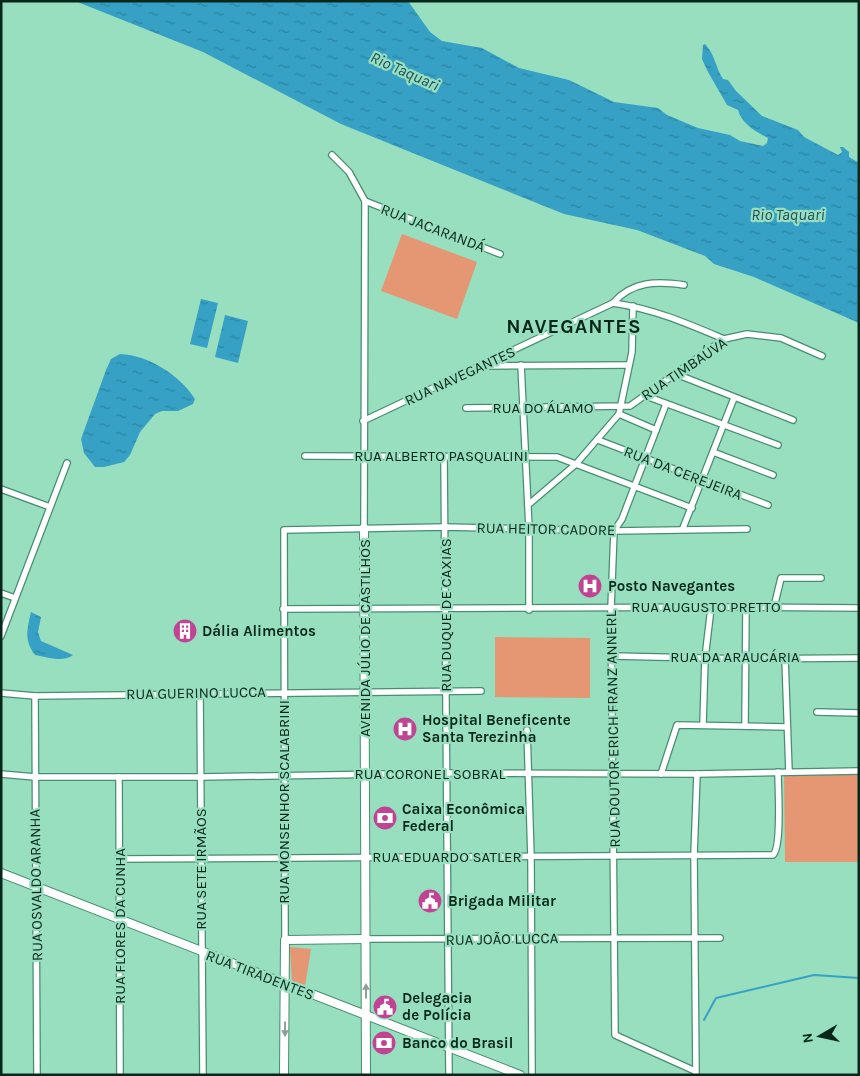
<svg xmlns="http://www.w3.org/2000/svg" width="860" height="1076" viewBox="0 0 860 1076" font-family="Karla,sans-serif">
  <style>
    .green { fill: #e59774 }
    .water { fill: url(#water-ripples) }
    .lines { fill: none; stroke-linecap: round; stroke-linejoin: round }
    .stream { stroke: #36a1c5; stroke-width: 2 }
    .minor-casing { stroke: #478e71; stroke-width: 8 }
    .tertiary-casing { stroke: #478e71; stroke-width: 10 }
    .minor { stroke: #fff; stroke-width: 5.5 }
    .tertiary { stroke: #fff; stroke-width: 8 }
    .oneway { fill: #909e98 }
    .labels { text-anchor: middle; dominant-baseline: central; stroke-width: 4.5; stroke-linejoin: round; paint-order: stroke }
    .street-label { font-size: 15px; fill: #08271b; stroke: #97dfbf }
    .poi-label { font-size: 15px; font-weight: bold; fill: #08271b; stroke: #97dfbf; text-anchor: start }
    .water-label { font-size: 16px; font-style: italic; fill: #234f5f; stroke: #97dfbf }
    .district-label { font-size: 20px; font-weight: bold; letter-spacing: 1px; fill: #08271b; stroke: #97dfbf }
  </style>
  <defs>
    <pattern id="water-ripples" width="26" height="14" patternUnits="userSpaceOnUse" patternTransform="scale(1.25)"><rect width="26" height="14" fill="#36a1c5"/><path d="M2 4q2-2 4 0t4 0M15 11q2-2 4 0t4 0" fill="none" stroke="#2c839f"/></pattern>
  </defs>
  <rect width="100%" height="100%" fill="#97dfbf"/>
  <!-- green -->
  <g class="green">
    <polygon points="402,234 477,262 457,319 381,291"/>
    <polygon points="495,637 590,638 590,698 495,697"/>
    <polygon points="859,774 859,862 785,862 784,776"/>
    <polygon points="290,947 311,949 305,987 292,982"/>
  </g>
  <!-- water -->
  <g class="water">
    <path d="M75,1h333l22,31 12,9 40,7 37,20 50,12 45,22 44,6 9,7 31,13 32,7 10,6 23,5 4,-3 1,-5c-12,-6 -27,-15 -30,-28l-11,-5 -19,-33 -6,-13 1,-14 2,-1c11,12 10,23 18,35l5,1 8,11 26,25 36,14 6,7 34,18 4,-3 -2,-5h3l6,5v5l10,6v160l-105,-46 -40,-13 -9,-8 -68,-26 -73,-16 -223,-90 -138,-72z"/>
    <polygon points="201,299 218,303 207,348 190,344"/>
    <polygon points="225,315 248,321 238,363 215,357"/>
    <path d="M120,354c28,1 60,21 75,45l-2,5 -15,7h-16l-7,3 -15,18 -10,23 -6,7 -20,5h-9l-11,-14 -3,-14 25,-69 5,-11z"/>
    <path d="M31,612l10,5 -3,15 3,9 32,14c-11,8 -26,2 -38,0 -11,-15 -8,-25 -4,-43z"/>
  </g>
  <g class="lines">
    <!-- stream -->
    <polyline class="stream" points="704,1020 716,998 814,975 859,978"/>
    <defs>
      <g id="minor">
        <polyline points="332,155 349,172 365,201 364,528"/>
        <polyline points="365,201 500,254"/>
        <path d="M613,303c19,-22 44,-22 71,-18"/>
        <polyline points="521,365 529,528 529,610"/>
        <polyline points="486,366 628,365"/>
        <polyline points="676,374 793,420"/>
        <polyline points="646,396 778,445"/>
        <polyline points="666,404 622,519 614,531 611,608 615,1035 695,1071"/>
        <polyline points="466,408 630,406 724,339 747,334 781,338 822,356"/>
        <polyline points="619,414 656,430"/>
        <path d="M363,421l250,-118c41,6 73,20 111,36"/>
        <polyline points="598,440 768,505"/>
        <polyline points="713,452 773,475"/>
        <polyline points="305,456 557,457 692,508"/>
        <polyline points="444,456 449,1075"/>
        <polyline points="1,489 50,507"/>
        <polyline points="528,505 576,464 619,414 632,352 633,306"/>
        <polyline points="683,528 734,398"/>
        <polyline points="1,593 15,598"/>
        <polyline points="774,607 781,578 821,578"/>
        <polyline points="283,609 746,607 859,608"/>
        <polyline points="1,636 67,463"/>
        <polyline points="612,656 746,659 859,658"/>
        <polyline points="785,658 789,772"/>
        <polyline points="1,693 35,696 481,691"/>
        <polyline points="200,693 203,1075"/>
        <polyline points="35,696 37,1075"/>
        <polyline points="817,712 859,713"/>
        <polyline points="703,725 705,658 711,608"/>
        <polyline points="745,725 746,607"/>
        <polyline points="527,730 531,857 532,1075"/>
        <polyline points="1,774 35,777 201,777 447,773 697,774 859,771"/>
        <polyline points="661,774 677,725 787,727"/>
        <polyline points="119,777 120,1075"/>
        <path d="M120,859l653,-4c9,-8 5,-68 5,-83"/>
        <polyline points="366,939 720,938"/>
        <polyline points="285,940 284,530 445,527 614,531 747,529"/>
        <polyline points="696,1075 694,855 697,774"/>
      </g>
      <g id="tertiary">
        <polyline points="364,528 366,1075"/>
        <polyline points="1,873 520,1075"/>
        <polyline points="284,1075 285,940 366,939"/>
      </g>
    </defs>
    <!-- minor casing -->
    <use href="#minor" class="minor-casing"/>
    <!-- tertiary casing -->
    <use href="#tertiary" class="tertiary-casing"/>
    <!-- minor -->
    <use href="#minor" class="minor"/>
    <!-- tertiary -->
    <use href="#tertiary" class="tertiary"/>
  </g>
  <!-- one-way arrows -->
  <defs><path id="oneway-solid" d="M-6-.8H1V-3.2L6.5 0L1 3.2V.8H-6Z" transform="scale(1.25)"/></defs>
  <g class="oneway">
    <use href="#oneway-solid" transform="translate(366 991) rotate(-90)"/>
    <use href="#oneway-solid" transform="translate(285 1029) rotate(90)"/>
  </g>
  <!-- icons -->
  <defs>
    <symbol id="hospital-disc" viewBox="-11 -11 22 22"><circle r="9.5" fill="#c04493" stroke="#97dfbf"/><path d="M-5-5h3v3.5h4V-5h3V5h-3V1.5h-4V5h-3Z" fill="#fff"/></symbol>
    <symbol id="building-disc" viewBox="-11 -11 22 22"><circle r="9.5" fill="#c04493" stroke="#97dfbf"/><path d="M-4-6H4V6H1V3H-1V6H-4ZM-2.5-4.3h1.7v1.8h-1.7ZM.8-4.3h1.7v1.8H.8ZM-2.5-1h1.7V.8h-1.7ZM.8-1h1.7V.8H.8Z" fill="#fff"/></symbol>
    <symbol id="bank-disc" viewBox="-11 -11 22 22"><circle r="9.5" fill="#c04493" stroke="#97dfbf"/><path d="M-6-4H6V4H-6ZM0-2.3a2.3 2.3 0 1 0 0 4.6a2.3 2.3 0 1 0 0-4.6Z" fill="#fff"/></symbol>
    <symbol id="civic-disc" viewBox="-11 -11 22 22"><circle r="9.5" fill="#c04493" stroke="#97dfbf"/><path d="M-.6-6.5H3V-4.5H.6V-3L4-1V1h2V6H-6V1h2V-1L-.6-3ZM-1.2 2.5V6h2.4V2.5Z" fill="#fff"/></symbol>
  </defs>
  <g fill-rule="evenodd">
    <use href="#hospital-disc" x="576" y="572" width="28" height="28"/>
    <use href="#building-disc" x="171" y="617" width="28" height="28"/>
    <use href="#hospital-disc" x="391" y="715" width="28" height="28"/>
    <use href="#bank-disc" x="371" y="804" width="28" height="28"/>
    <use href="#civic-disc" x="416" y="887" width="28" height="28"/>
    <use href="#civic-disc" x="371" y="993" width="28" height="28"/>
    <use href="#bank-disc" x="370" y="1029" width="28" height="28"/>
  </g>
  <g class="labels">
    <!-- street labels -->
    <g class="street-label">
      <text transform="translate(433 228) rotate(21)">RUA JACARANDÁ</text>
      <text transform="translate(684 369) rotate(-34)">RUA TIMBAÚVA</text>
      <text transform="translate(460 376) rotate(-25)">RUA NAVEGANTES</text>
      <text x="543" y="408">RUA DO ÁLAMO</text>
      <text x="441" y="456">RUA ALBERTO PASQUALINI</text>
      <text transform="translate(683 473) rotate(21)">RUA DA CEREJEIRA</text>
      <text transform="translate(546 529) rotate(1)">RUA HEITOR CADORE</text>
      <text x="706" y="607">RUA AUGUSTO PRETTO</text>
      <text transform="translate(446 615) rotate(-90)">RUA DUQUE DE CAXIAS</text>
      <text transform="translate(365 638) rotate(-90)">AVENIDA JÚLIO DE CASTILHOS</text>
      <text x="735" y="657">RUA DA ARAUCÁRIA</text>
      <text transform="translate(196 693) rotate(-1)">RUA GUERINO LUCCA</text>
      <text transform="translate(613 729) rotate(-91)">RUA DOUTOR ERICH FRANZ ANNERL</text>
      <text x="430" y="774">RUA CORONEL SOBRAL</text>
      <text transform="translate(284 802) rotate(-90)">RUA MONSENHOR SCALABRINI</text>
      <text x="447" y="857">RUA EDUARDO SATLER</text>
      <text transform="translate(201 869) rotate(-90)">RUA SETE IRMÃOS</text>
      <text transform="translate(36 885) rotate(-91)">RUA OSVALDO ARANHA</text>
      <text transform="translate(120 926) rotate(-90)">RUA FLORES DA CUNHA</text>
      <text transform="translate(502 939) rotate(-1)">RUA JOÃO LUCCA</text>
      <text transform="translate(260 975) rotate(21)">RUA TIRADENTES</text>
    </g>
    <!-- poi labels -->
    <g class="poi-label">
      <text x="608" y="586">Posto Navegantes</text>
      <text x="202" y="631">Dália Alimentos</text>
      <text x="422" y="720">Hospital Beneficente<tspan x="422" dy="17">Santa Terezinha</tspan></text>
      <text x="402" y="809">Caixa Econômica<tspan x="402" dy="17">Federal</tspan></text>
      <text x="448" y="901">Brigada Militar</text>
      <text x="402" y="998">Delegacia<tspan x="402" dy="17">de Polícia</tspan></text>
      <text x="402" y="1043">Banco do Brasil</text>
    </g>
    <!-- water labels -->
    <g class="water-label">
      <text transform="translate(405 71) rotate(24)">Rio Taquari</text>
      <text x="788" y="214">Rio Taquari</text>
    </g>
    <!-- district labels -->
    <g class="district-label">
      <text x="574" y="326">NAVEGANTES</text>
    </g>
  </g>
  <!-- border -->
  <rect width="860" height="1076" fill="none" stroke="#08271b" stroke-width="5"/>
  <!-- north arrow -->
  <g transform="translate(820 1036) rotate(261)" stroke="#97dfbf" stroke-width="4" paint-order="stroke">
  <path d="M0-4L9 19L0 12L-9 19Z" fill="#08271b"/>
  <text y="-8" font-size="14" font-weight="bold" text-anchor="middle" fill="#08271b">N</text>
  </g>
</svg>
